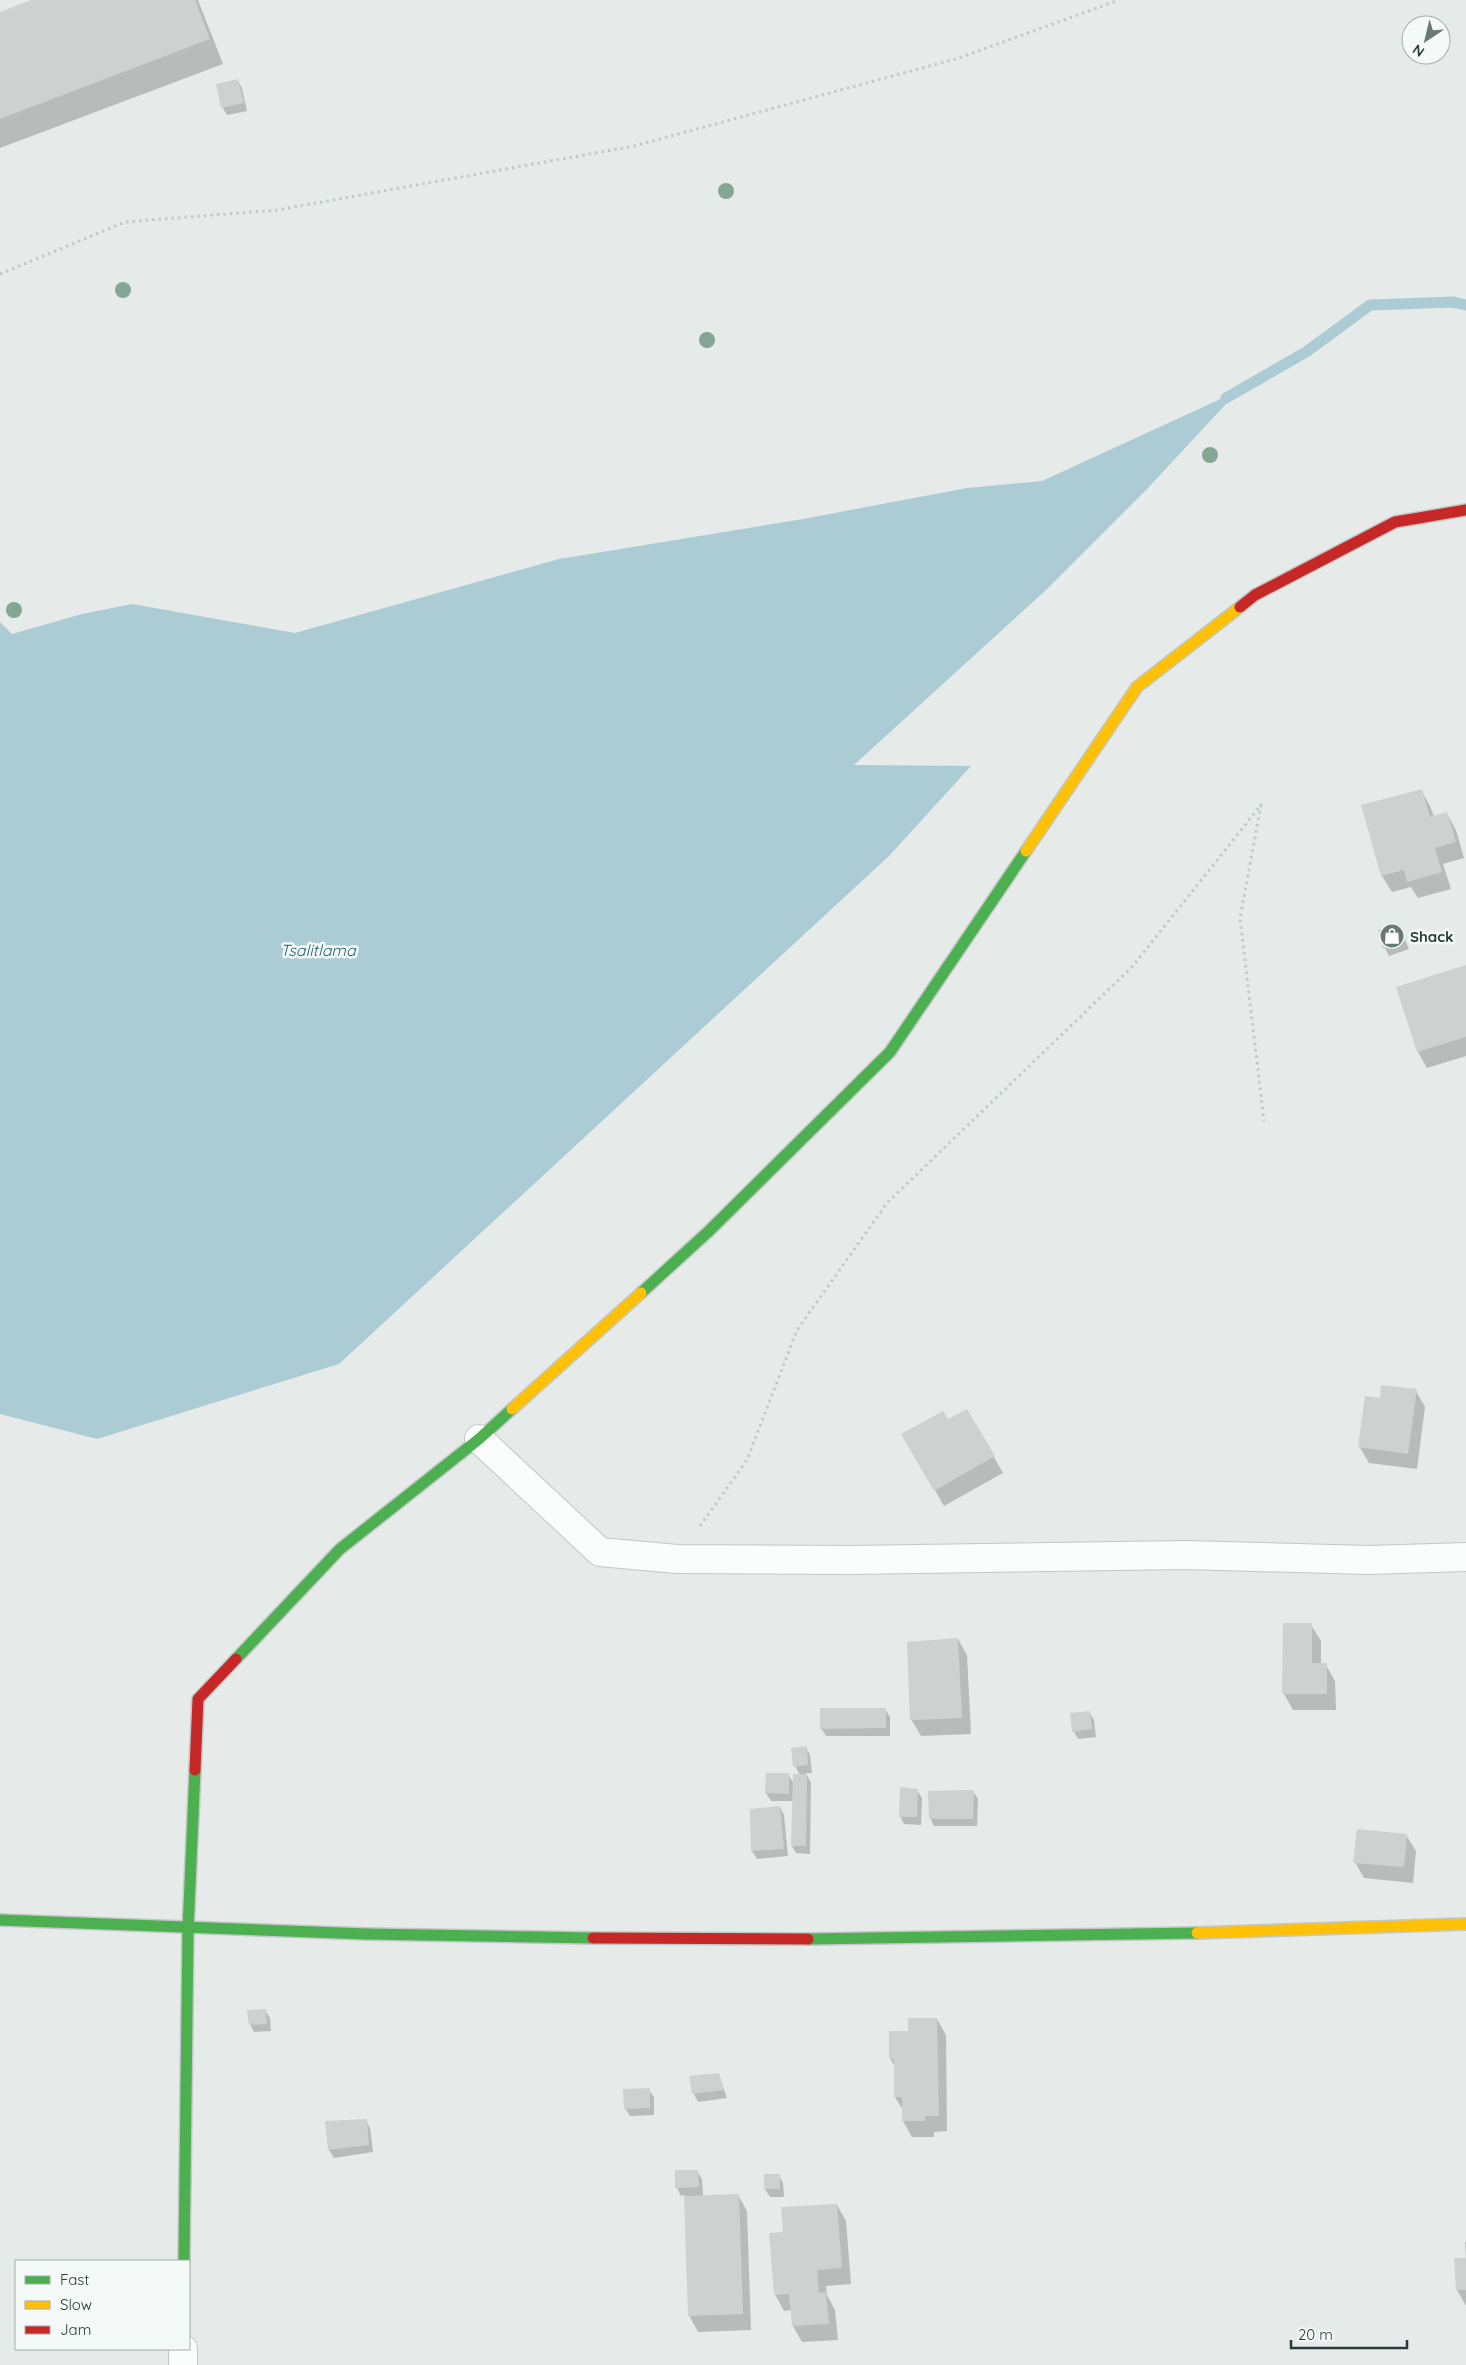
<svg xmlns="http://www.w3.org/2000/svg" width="1466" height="2365" viewBox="0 0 1466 2365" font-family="Quicksand,sans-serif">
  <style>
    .water { fill: #abccd4 }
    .shadow { fill: #0003 }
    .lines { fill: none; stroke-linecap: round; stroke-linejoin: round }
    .stream { stroke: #abccd4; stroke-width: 11 }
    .building { fill: #cdd2d0 }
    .street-casing { stroke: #c3c7c5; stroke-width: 30 }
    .fast-casing { stroke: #c2c8c6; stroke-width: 14 }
    .slow-casing { stroke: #c2c8c6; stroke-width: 14 }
    .jam-casing { stroke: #c2c8c6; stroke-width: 14 }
    .path { stroke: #c2cac8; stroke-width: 3; stroke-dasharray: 2.5 4; stroke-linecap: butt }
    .street { stroke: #fbfcfc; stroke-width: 28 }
    .fast { stroke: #4caf50; stroke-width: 11 }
    .slow { stroke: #ffc107; stroke-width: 11 }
    .jam { stroke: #c62828; stroke-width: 11 }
    .tree { fill: #84a794 }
    .labels { text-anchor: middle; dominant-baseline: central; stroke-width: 5; stroke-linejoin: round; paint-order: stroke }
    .poi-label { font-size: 15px; font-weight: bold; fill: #253c38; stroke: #f5f9f7; text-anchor: start }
    .water-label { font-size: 16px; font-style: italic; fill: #256173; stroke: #f5f9f7 }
  </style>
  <rect width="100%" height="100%" fill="#e6eae8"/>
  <!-- water -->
  <polygon class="water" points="1238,391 1147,489 1046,590 854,765 971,766 889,856 339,1364 97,1439 0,1414 0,622 12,634 82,614 132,604 295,633 559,559 803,519 967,488 1042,481"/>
  <!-- shadow -->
  <g class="shadow">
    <polygon points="35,0 198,0 223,64 0,148 0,13"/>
    <polygon points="238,81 242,88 247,111 227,115 223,108 217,85"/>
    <polygon points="1421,790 1430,806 1434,817 1447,814 1456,830 1464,858 1443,864 1451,889 1418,898 1411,887 1392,892 1382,876"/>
    <polygon points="1399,925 1409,949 1389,956 1385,948"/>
    <polygon points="1466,967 1466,1056 1427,1068 1418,1052"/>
    <polygon points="1416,1391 1425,1407 1417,1469 1369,1463 1359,1446 1381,1400"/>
    <polygon points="967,1410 1003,1473 944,1506 903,1435 948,1421"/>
    <polygon points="1311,1625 1321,1641 1321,1665 1326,1665 1335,1681 1336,1710 1293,1710 1284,1694"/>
    <polygon points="958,1639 967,1655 971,1734 921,1736 911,1719"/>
    <polygon points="885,1709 890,1717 890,1736 826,1736 821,1728"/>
    <polygon points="1089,1712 1094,1720 1096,1737 1078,1739 1074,1732"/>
    <polygon points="806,1747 810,1755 812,1773 806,1773 811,1783 810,1854 796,1853 792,1846 793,1801 771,1801 766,1793 788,1774 794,1784 800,1775 795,1766"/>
    <polygon points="917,1790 922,1798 921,1825 904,1824 900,1816"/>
    <polygon points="973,1791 978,1799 977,1826 934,1826 930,1818"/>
    <polygon points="780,1807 784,1815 788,1856 757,1859 752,1851 751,1810"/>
    <polygon points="1406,1835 1416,1851 1413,1883 1364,1878 1355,1862"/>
    <polygon points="265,2010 270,2018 271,2031 254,2032 250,2024"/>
    <polygon points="937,2019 946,2035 947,2131 934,2132 934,2137 912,2137 903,2121 903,2110 895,2097 895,2067 890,2058 909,2033"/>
    <polygon points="719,2075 727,2098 698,2102 694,2094 691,2077"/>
    <polygon points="649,2090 654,2097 654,2115 630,2116 625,2108"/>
    <polygon points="366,2120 370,2128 373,2152 334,2158 329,2150 326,2122"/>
    <polygon points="697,2171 702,2179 703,2196 738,2195 747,2211 751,2330 698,2332 689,2315 685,2195 681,2196 677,2188"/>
    <polygon points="765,2175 779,2175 783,2183 784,2197 770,2197 765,2189"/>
    <polygon points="837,2205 846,2221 851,2284 826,2286 827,2295 835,2310 838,2340 802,2342 793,2326 792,2310 784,2311 775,2294 784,2234"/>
    <polygon points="1465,2242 1466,2242 1466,2306 1457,2290 1466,2259"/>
  </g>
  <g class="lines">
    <!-- stream -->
    <polyline class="stream" points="1226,398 1306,352 1370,305 1453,302 1466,305"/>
  </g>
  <!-- building -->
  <g class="building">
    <polygon points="31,0 195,0 210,39 0,119 0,12"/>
    <polygon points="238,79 244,103 221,108 216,84"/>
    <polygon points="1422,789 1430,817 1447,812 1456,842 1435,848 1442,872 1407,882 1404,870 1381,876 1361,805"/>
    <polygon points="1400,924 1406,941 1383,949 1378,930"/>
    <polygon points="1466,965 1466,1037 1417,1052 1396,987"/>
    <polygon points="1381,1385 1417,1389 1408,1454 1358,1447 1365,1396 1380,1398"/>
    <polygon points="967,1409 995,1456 934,1491 901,1434 943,1411 948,1419"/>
    <polygon points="1283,1623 1312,1623 1312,1663 1327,1663 1327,1694 1282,1694"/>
    <polygon points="958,1638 962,1718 910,1720 907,1642"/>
    <polygon points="820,1708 886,1708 886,1728 820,1729"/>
    <polygon points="1090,1711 1092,1729 1072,1732 1070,1713"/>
    <polygon points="807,1746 808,1765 793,1767 791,1748"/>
    <polygon points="766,1773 789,1773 789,1794 765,1793"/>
    <polygon points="793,1774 807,1774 806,1846 791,1846"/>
    <polygon points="900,1787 918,1789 917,1817 899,1817"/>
    <polygon points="974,1790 973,1819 929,1819 928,1791"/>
    <polygon points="780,1806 784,1849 751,1851 750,1809"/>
    <polygon points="1357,1829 1407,1834 1404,1867 1353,1863"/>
    <polygon points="266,2009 267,2024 249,2025 247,2010"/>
    <polygon points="908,2018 937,2018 939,2116 925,2116 925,2121 902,2121 902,2097 894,2097 894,2059 889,2059 889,2031 908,2031"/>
    <polygon points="719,2073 724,2090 692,2094 689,2076"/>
    <polygon points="650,2088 650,2108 624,2109 623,2089"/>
    <polygon points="367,2119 369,2145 328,2150 325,2121"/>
    <polygon points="675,2170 698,2170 699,2187 675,2188"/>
    <rect x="764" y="2174" width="16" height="15"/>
    <polygon points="739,2194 743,2314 688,2316 684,2196"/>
    <polygon points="837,2204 842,2268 817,2270 819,2293 826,2292 829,2324 792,2326 789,2294 774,2295 769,2233 783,2232 781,2207"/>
    <polygon points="1454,2258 1466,2258 1466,2290 1456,2290"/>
  </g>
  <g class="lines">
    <defs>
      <g id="street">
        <polyline points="479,1439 600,1552 677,1559 850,1560 1185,1555 1368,1560 1466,1557"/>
        <polyline points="183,2365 183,2349"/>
      </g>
      <g id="fast">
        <polyline points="641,1293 709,1231 890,1052 1026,851"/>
        <polyline points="236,1659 340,1549 479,1439 512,1409"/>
        <polyline points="0,1920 366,1934 593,1938"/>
        <polyline points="808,1939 1197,1933"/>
        <polyline points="184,2261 188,1930 195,1770"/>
      </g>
      <g id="slow">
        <polyline points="1026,851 1137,687 1240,607"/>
        <polyline points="512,1409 641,1293"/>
        <polyline points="1197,1933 1466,1924"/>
      </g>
      <g id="jam">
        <polyline points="1240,607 1255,595 1395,522 1466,510"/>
        <polyline points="195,1770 198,1699 236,1659"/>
        <polyline points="593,1938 808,1939"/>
      </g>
    </defs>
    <!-- street casing -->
    <use href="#street" class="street-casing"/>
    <!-- fast casing -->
    <use href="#fast" class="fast-casing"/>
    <!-- slow casing -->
    <use href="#slow" class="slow-casing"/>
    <!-- jam casing -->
    <use href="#jam" class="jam-casing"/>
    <!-- path -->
    <g class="path">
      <polyline points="0,274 125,222 277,210 634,146 959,58 1119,0"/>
      <polyline points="700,1526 747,1460 797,1330 887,1203 1132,967 1261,805 1240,918 1264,1121"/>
    </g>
    <!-- street -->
    <use href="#street" class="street"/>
    <!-- fast -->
    <use href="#fast" class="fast"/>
    <!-- slow -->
    <use href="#slow" class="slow"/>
    <!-- jam -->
    <use href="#jam" class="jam"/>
  </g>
  <!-- trees -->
  <g class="tree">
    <circle cx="726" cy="191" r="8"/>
    <circle cx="123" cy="290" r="8"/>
    <circle cx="707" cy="340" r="8"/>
    <circle cx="1210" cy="455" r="8"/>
    <circle cx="14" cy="610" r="8"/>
  </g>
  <!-- icons -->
  <defs>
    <symbol id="shop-disc" viewBox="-11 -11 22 22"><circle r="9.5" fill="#697976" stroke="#f5f9f7"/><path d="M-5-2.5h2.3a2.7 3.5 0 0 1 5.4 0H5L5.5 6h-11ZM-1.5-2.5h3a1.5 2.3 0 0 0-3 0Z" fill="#fff"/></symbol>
  </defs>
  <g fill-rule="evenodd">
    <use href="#shop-disc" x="1378" y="922" width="28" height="28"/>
  </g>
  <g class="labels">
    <!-- poi labels -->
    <g class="poi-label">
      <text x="1410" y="936">Shack</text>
    </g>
    <!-- water labels -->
    <g class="water-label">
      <text x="318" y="950">Tsalitlama</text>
    </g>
  </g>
  <!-- legend -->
  <rect x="15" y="2260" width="175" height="90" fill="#f5f9f7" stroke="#a2adab"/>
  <rect x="25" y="2276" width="25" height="8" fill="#4caf50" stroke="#a2adab"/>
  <text x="60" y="2285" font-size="15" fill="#253c38">Fast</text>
  <rect x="25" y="2301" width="25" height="8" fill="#ffc107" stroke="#a2adab"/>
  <text x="60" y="2310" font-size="15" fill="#253c38">Slow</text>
  <rect x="25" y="2326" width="25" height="8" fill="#c62828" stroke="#a2adab"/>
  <text x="60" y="2335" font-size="15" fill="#253c38">Jam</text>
  <!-- north arrow -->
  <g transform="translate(1426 40) rotate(215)"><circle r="24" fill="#f5f9f7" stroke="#a2adab"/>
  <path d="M0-4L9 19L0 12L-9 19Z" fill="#697976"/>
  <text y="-8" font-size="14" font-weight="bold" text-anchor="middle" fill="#253c38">N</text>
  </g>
  <!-- scale -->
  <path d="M1291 2340v8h116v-8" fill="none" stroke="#253c38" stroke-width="2.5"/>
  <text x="1298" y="2340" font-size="15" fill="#253c38" stroke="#f5f9f7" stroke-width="4" paint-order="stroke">20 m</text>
</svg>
